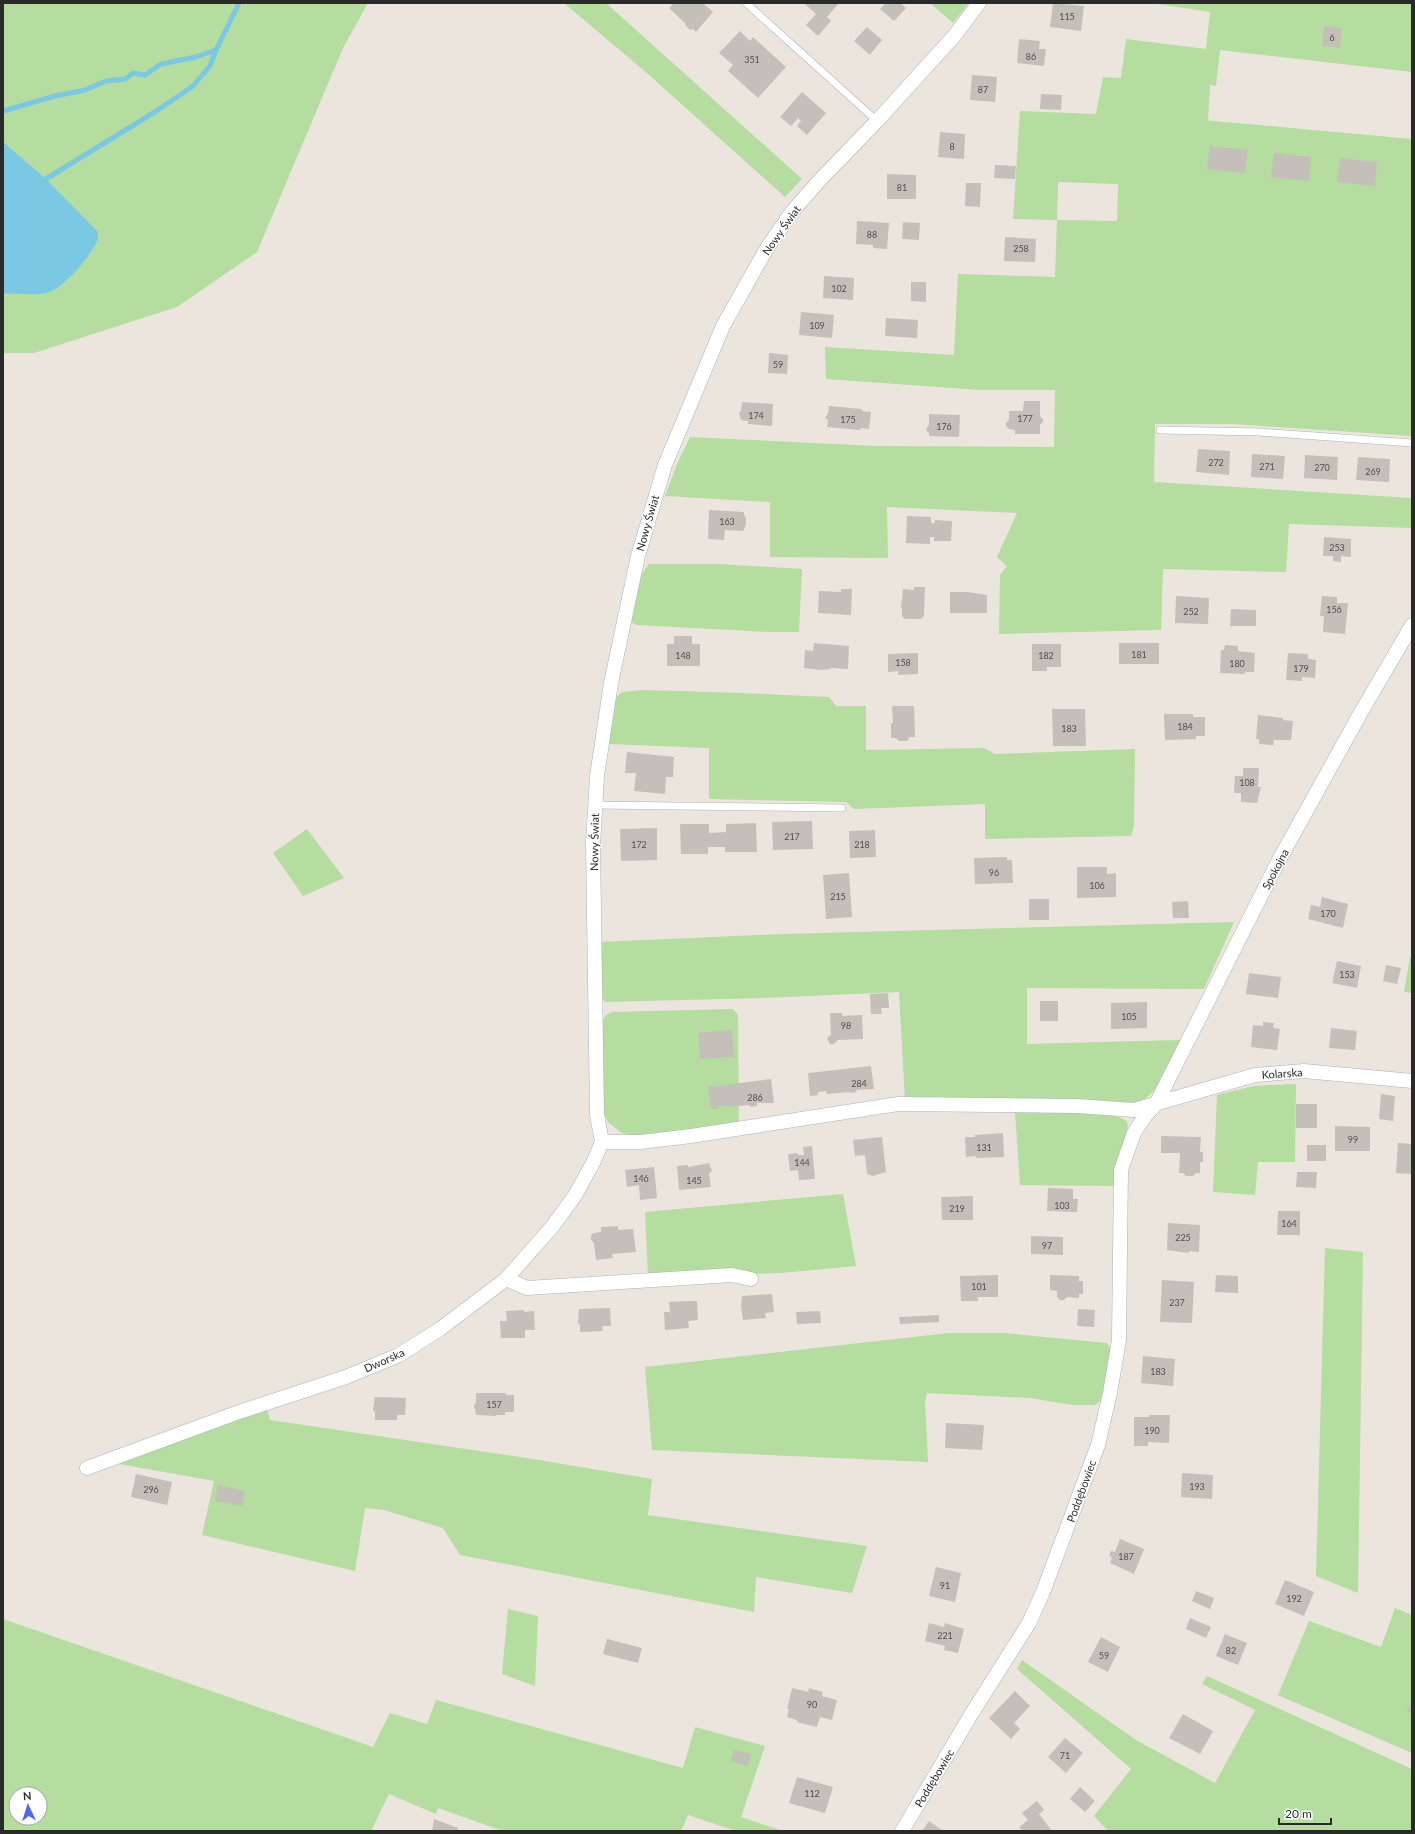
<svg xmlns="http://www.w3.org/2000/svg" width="1415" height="1834" viewBox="0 0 1415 1834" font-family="Lato,sans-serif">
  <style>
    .green { fill: #b4dd9f; fill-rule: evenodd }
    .water { fill: #7ac8e4 }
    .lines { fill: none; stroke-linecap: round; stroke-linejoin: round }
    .stream { stroke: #7ac8e4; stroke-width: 5 }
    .building { fill: #c4bfb9 }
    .lane-casing { stroke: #aeb0ba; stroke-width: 8 }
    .street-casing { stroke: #aeb0ba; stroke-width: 15 }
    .lane { stroke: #fff; stroke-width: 7 }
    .street { stroke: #fff; stroke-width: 14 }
    .labels { text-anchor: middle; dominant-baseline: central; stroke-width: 3; stroke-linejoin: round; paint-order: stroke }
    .number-label { font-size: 9px; fill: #504f4e }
    .street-label { font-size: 11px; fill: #2a2a2a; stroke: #fff }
  </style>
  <rect width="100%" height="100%" fill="#ebe5de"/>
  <!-- green -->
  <g class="green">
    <polygon points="3,3 368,3 343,48 257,252 177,307 34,353 3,353"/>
    <polygon points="564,3 606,3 802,179 785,197 648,74"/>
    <polygon points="930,3 969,3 953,23"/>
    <path d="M1151,3h261v69l-192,-22 -4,36 -6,-1 -2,35h-4l208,19v297l-180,-12h-77l-1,58 258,16v30l-123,-4 -3,48 -123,-3 -2,61 -162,4 1,-59 7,-9 -10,-9 20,-44 -130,-6 1,51 -118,-1v-55l-105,-6 12,-32 13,-27 186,9 178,1 1,-57h-75l-154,-11 -1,-32 129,8 4,-81 97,3 2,-57 -44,-1 7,-108 76,3 7,-37 18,1 5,-39 80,10 4,-37zM1058,182l60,2 -1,37 -60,-1z"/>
    <polygon points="649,564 719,564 802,569 799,632 768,632 636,625 630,621 638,579"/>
    <polygon points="643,690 742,693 829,697 836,706 866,706 866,750 984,748 995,754 1135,749 1134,825 1131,836 985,839 985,804 854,809 846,802 709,799 709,748 608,744 616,697 622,692"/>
    <polygon points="307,829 344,878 303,896 273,853"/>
    <polygon points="1234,922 1204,989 1027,988 1027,1044 1180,1040 1154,1091 1140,1103 905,1100 899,992 763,998 605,1002 602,997 599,942 783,934"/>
    <polygon points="1410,957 1412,958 1412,993 1404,992"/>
    <polygon points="733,1009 738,1015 739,1122 640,1137 622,1133 608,1122 603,1112 602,1023 605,1016 612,1012"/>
    <polygon points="1296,1084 1295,1162 1258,1162 1255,1195 1213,1192 1217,1095 1253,1086"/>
    <path d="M1015,1112c32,0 84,-6 112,9 4,17 -8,48 -12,65l-95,-1z"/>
    <polygon points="843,1194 856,1266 781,1273 648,1276 645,1212"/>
    <polygon points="1325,1248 1363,1252 1358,1593 1316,1576"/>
    <polygon points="949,1333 1004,1333 1107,1343 1113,1352 1104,1398 1095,1405 1072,1405 1030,1398 927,1393 925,1403 928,1462 652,1450 645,1367"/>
    <polygon points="267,1410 270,1420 533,1459 652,1479 648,1515 867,1546 852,1593 756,1577 754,1612 460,1555 443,1528 384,1510 365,1508 355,1571 202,1535 214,1481 114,1463"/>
    <polygon points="1395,1608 1412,1615 1412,1753 1278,1695 1309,1621 1381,1647"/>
    <polygon points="508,1609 538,1616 535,1686 502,1674"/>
    <path d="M3,1619l370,128 17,-34 37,11 9,-24 247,68 12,-41 70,19 -24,71 42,14h-47l-48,-16 -7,16h-178l-65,-23 -2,6 -47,-20 -18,37h-368zM16,1794h24v24h-24z"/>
    <polygon points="1022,1660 1136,1740 1215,1783 1255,1710 1202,1684 1207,1676 1412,1769 1412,1831 1108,1831 1094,1816 1131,1769 1017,1669"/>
  </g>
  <!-- water -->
  <path class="water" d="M3,142l43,37 52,53c0,2 0,6 -1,9 -5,13 -34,48 -48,51 -15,5 -31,0 -46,2z"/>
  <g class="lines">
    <!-- stream -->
    <g class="stream">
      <polyline points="3,111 55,96 85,90 106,81 125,79 133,73 145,75 161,64 196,57 216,50"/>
      <polyline points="41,182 158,110 193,86 210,66 216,50 239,3"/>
    </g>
  </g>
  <!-- building -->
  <g class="building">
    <polygon points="674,3 703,3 713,12 696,32 693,29 690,30 685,25 686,24 669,8"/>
    <polygon points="804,3 839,3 827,17 831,21 818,36 806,25 816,14"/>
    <polygon points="886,3 900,3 906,8 894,21 880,9"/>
    <polygon points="1053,3 1084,6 1081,31 1050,27"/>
    <polygon points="1324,26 1342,28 1340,48 1322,46"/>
    <polygon points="867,27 882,40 870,55 854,41"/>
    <polygon points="740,31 750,41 753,37 786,67 758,98 728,71 733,65 719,53"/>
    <polygon points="1019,39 1040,41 1039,49 1046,49 1044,66 1017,63"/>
    <polygon points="972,75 997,77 995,102 970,100"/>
    <polygon points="802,92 826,113 807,135 797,126 801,121 798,118 791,126 780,117"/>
    <polygon points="1041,94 1062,95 1061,110 1040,109"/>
    <polygon points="940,132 965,134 964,159 938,157"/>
    <polygon points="1210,146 1248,150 1245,173 1207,169"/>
    <polygon points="1274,153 1311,157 1309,181 1271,177"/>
    <polygon points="1340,158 1377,162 1375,186 1337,182"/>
    <polygon points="995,165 1016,166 1015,179 994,178"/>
    <polygon points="887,174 916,175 916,199 887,199"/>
    <polygon points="966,183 981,183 980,207 965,206"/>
    <polygon points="857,221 889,223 887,249 873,248 873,245 856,244"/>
    <polygon points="903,222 920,223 919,240 902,239"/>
    <polygon points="1005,237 1036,239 1035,262 1004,261"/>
    <polygon points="824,276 854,278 853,300 823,298"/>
    <polygon points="911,282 926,282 926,302 911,301"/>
    <polygon points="801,312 834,315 832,338 799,335"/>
    <polygon points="886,318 918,320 917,338 885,336"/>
    <polygon points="769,353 788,355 787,374 768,373"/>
    <polygon points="1024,401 1040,401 1040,416 1043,419 1043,422 1040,425 1040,434 1015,434 1015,430 1009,429 1006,426 1006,423 1009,420 1009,411 1023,411"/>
    <polygon points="742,402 773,404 772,426 748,424 748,421 741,420 739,413 741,411"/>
    <polygon points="829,406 862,409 862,411 871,412 869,429 861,428 860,430 827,427 828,420 825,418 828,413"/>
    <polygon points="929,414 960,415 959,437 929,436 929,433 926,430 927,427 929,425"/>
    <polygon points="1198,449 1230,451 1229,475 1196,472"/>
    <polygon points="1252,454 1285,456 1283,479 1251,477"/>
    <polygon points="1305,455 1338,457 1337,480 1304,478"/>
    <polygon points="1358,457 1390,459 1389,482 1356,480"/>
    <polygon points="709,510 744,512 744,515 746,518 746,525 743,531 725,530 724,540 708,539"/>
    <polygon points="907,516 931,517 931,523 935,523 935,520 952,521 951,541 934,541 934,537 930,537 930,544 906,543"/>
    <polygon points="1324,537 1351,539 1351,557 1341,556 1341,562 1333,561 1333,556 1323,556"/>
    <polygon points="914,587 925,587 924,616 921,619 905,619 902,616 902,608 901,608 903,589 914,590"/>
    <polygon points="841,589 852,589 851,615 818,613 819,591 841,592"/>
    <polygon points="950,592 968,592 987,595 987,613 950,613"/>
    <polygon points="1176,596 1209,598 1208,624 1175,623"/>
    <polygon points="1322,596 1337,597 1337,603 1348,603 1345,634 1323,632 1324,616 1320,616"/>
    <polygon points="1231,609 1256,610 1256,626 1230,626"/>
    <polygon points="674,636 692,636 692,644 700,644 700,666 667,666 667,644 674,644"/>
    <polygon points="814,643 849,646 848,669 830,668 830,669 821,670 804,668 805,650 813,651"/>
    <rect x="1119" y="643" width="40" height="21"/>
    <polygon points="1032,644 1061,644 1061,667 1047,667 1047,671 1032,671"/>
    <polygon points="1225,645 1238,646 1238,651 1255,653 1254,672 1245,672 1245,674 1220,673 1221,650 1224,650"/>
    <polygon points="918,653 918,674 898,675 898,671 888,672 888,654"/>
    <polygon points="1288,653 1308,654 1308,659 1316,660 1315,678 1302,677 1302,681 1286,680"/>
    <polygon points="892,706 914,706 915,737 910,737 907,741 899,741 896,738 891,738 891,723 893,723"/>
    <polygon points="1052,709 1085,709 1086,746 1053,746"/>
    <polygon points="1164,714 1193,714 1193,717 1205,717 1205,736 1196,736 1196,739 1165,740"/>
    <polygon points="1258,715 1283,718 1283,720 1293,721 1291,740 1274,740 1273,745 1259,744 1259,739 1256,739"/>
    <polygon points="627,752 674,757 673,777 666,777 665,794 634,791 636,773 625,773"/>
    <polygon points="1243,768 1259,768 1258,787 1261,787 1257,803 1241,802 1241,793 1234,793 1235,776 1243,776"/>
    <polygon points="812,821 813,849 773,850 772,822"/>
    <polygon points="756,823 757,852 725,852 725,847 708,847 708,854 681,854 680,824 709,824 709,833 726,832 726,824"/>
    <polygon points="657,828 657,860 621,861 620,829"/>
    <polygon points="875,830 876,857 850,858 849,831"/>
    <polygon points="1007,857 1007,860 1012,860 1013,883 975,884 974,858"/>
    <polygon points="1077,867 1107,867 1107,874 1116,873 1116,897 1077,898"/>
    <polygon points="849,873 852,917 826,919 823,875"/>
    <polygon points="1322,897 1348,904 1343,928 1308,919 1311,905 1320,907"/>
    <rect x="1029" y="899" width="20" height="21"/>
    <polygon points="1188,901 1189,918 1173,918 1172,902"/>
    <polygon points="1337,961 1361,966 1357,988 1332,983"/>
    <polygon points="1386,965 1401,968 1397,984 1383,981"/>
    <polygon points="1249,973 1281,977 1278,998 1246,994"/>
    <polygon points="888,993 889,1008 881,1008 882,1014 871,1014 870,994"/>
    <rect x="1040" y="1001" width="18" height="20"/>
    <polygon points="1147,1002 1147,1028 1111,1029 1111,1003"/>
    <polygon points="830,1013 842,1013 842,1016 862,1015 863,1039 838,1040 834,1044 830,1044 827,1038 831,1035"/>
    <polygon points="1263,1022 1274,1023 1273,1028 1280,1029 1277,1050 1251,1047 1253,1025 1263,1026"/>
    <polygon points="1331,1028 1357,1031 1355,1050 1329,1048"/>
    <polygon points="732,1030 734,1057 700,1059 698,1033"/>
    <polygon points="871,1066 874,1089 856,1090 857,1092 849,1093 849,1092 827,1094 826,1091 818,1092 818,1095 810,1096 808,1073"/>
    <polygon points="771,1079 774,1103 757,1103 757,1106 750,1107 749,1105 727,1107 727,1105 718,1106 719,1109 711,1109 708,1087"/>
    <polygon points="1381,1094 1395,1096 1393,1121 1379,1119"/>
    <rect x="1296" y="1104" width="21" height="24"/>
    <polygon points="1335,1126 1370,1127 1370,1151 1335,1151"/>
    <polygon points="1003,1133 1004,1157 976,1158 976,1156 966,1157 965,1137 975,1137 975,1135"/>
    <polygon points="1161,1136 1201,1137 1200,1152 1203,1152 1203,1162 1200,1162 1200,1173 1196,1173 1193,1176 1186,1176 1183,1173 1179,1173 1180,1153 1161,1153"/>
    <polygon points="882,1137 886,1172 873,1176 867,1174 865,1155 855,1156 853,1140"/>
    <polygon points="1398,1143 1412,1144 1412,1174 1396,1173"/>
    <rect x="1307" y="1145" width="19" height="16"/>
    <polygon points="812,1146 815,1179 799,1180 798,1170 790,1171 788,1154 797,1153 798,1155 804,1155 803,1147"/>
    <polygon points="709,1163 712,1171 709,1174 711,1187 679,1190 677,1166 688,1165 688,1167"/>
    <polygon points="654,1167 657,1198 640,1200 639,1185 627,1187 625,1170"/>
    <polygon points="1297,1172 1317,1172 1316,1188 1296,1187"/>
    <polygon points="1048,1188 1073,1189 1073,1199 1078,1199 1077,1212 1047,1211"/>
    <polygon points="973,1196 973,1220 942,1220 941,1197"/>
    <polygon points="1278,1211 1300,1211 1300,1235 1277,1235"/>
    <polygon points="1168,1223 1200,1225 1199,1252 1189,1251 1189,1253 1167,1250"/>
    <polygon points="618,1226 618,1230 633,1229 636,1252 612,1254 613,1258 596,1260 594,1243 591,1240 591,1236 593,1233 601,1232 601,1227"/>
    <polygon points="1031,1236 1063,1237 1063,1255 1031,1254"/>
    <polygon points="998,1275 998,1297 978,1297 978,1301 961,1301 960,1276"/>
    <polygon points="1050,1275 1079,1276 1079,1281 1083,1281 1083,1294 1079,1294 1079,1298 1067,1297 1064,1300 1060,1300 1057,1297 1057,1291 1050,1290"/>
    <polygon points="1216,1275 1238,1276 1238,1293 1215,1292"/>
    <polygon points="1162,1280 1194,1282 1192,1323 1160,1322"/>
    <polygon points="772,1294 774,1312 765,1313 766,1318 743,1320 741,1306 742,1296"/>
    <polygon points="687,1301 697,1301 698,1320 688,1321 689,1328 665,1330 664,1312 670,1312 669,1302"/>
    <polygon points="610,1308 611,1326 602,1326 603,1331 580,1332 580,1324 578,1323 579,1309"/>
    <polygon points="1078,1309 1095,1310 1094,1327 1077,1326"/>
    <polygon points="524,1310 524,1312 534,1311 535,1330 525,1330 525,1338 501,1338 500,1321 507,1321 506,1311"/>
    <polygon points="820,1311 821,1323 797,1324 796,1312"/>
    <polygon points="939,1315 939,1322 900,1324 899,1317"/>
    <polygon points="1143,1356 1175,1359 1173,1386 1141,1383"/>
    <polygon points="476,1393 506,1393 506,1395 514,1395 514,1412 505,1412 505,1415 496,1415 496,1416 476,1415 474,1405 476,1403"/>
    <polygon points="375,1397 406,1398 405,1415 397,1415 397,1420 375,1420 375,1412 373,1410"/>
    <polygon points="1149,1415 1170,1415 1169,1443 1148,1442 1148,1446 1134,1446 1134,1417 1149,1417"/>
    <polygon points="946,1423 984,1425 982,1450 945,1448"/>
    <polygon points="1182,1473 1213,1475 1212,1499 1181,1497"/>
    <polygon points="136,1474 172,1482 167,1505 131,1497"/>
    <polygon points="218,1485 245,1491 242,1506 215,1501"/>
    <polygon points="1120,1539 1144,1549 1134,1574 1110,1563 1112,1557 1109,1556 1111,1551 1115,1552"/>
    <polygon points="936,1567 961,1573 955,1602 929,1596"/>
    <polygon points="1285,1580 1314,1592 1304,1616 1275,1604"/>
    <polygon points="1196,1591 1214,1598 1210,1609 1192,1601"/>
    <polygon points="1190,1618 1211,1627 1206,1638 1186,1629"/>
    <polygon points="929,1623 944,1627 945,1623 964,1629 958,1653 944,1650 945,1646 925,1641"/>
    <polygon points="1225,1634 1247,1643 1238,1665 1216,1656"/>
    <polygon points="1101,1637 1120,1647 1108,1672 1088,1662"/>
    <polygon points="607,1639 642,1648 638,1663 603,1654"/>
    <polygon points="792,1688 808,1692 809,1688 823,1692 822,1696 837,1700 832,1720 820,1717 817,1727 797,1722 797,1720 787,1717 789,1709 787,1709"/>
    <polygon points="1015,1691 1030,1706 1014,1723 1020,1729 1011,1739 989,1718"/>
    <polygon points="1412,1699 1412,1714 1407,1712"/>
    <polygon points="1183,1714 1213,1731 1200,1754 1169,1738"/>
    <polygon points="1065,1738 1083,1753 1066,1773 1048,1757"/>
    <polygon points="734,1750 751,1754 748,1766 731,1761"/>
    <polygon points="797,1777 833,1787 825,1813 789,1803"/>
    <polygon points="1080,1787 1095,1801 1085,1812 1070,1799"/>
    <polygon points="1037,1801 1044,1810 1039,1814 1052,1831 1023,1831 1019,1827 1028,1820 1022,1813"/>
    <polygon points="434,1819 458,1828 457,1831 432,1831"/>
    <polygon points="929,1821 943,1831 922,1831"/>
  </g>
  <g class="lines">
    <defs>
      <g id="lane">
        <polyline points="746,3 877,121"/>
        <polyline points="1160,430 1259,432 1412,443"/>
        <polyline points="595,805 842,808"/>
      </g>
      <g id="street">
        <polyline points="602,1142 597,1115 593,844 597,776 611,683 638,556 665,465 723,326 767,248 791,213 818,182 877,121 955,35 979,3"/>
        <polyline points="602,1142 641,1142 691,1136 898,1104 1077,1106 1134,1110 1255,1075 1304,1071 1412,1081"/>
        <polyline points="506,1279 527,1288 732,1275 751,1279"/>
        <polyline points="87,1468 239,1412 346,1377 399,1355 440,1329 506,1279 552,1227 574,1197 593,1163 602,1142"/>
        <polyline points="902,1831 972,1713 1029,1623 1043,1592 1098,1445 1110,1393 1119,1340 1121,1170 1134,1133 1145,1116 1156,1104 1279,860 1360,714 1412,625"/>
      </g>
    </defs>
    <!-- lane casing -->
    <use href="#lane" class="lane-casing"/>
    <!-- street casing -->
    <use href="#street" class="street-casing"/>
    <!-- lane -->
    <use href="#lane" class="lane"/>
    <!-- street -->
    <use href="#street" class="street"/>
  </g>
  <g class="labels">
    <!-- number labels -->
    <g class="number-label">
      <text x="1067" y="16">115</text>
      <text x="1332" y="37">6</text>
      <text x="1031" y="56">86</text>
      <text x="752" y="59">351</text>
      <text x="983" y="89">87</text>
      <text x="952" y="146">8</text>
      <text x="902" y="187">81</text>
      <text x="872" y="234">88</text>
      <text x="1021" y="248">258</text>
      <text x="839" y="288">102</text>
      <text x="817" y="325">109</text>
      <text x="778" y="364">59</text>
      <text x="756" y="415">174</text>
      <text x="1025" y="418">177</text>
      <text x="848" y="419">175</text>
      <text x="944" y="426">176</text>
      <text x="1216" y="462">272</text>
      <text x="1267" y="466">271</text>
      <text x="1322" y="467">270</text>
      <text x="1373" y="471">269</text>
      <text x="727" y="521">163</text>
      <text x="1337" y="547">253</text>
      <text x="1334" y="609">156</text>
      <text x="1191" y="611">252</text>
      <text x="1139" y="654">181</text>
      <text x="683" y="655">148</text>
      <text x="1046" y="655">182</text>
      <text x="903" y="662">158</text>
      <text x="1237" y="663">180</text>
      <text x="1301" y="668">179</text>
      <text x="1185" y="726">184</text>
      <text x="1069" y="728">183</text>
      <text x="1247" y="782">108</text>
      <text x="792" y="836">217</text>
      <text x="639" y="844">172</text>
      <text x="862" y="844">218</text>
      <text x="994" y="872">96</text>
      <text x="1097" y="885">106</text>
      <text x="838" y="896">215</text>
      <text x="1328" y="913">170</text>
      <text x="1347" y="974">153</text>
      <text x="1129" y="1016">105</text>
      <text x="846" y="1025">98</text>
      <text x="859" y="1083">284</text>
      <text x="755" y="1097">286</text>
      <text x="1353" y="1139">99</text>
      <text x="984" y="1147">131</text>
      <text x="802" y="1162">144</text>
      <text x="641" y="1178">146</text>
      <text x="694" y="1180">145</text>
      <text x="1062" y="1205">103</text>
      <text x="957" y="1208">219</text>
      <text x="1289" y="1223">164</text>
      <text x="1183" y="1237">225</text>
      <text x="1047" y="1245">97</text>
      <text x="979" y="1286">101</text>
      <text x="1177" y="1302">237</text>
      <text x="1158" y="1371">183</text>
      <text x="494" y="1404">157</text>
      <text x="1152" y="1430">190</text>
      <text x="1197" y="1486">193</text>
      <text x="151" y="1489">296</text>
      <text x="1126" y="1556">187</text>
      <text x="945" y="1585">91</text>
      <text x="1294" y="1598">192</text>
      <text x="945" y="1635">221</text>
      <text x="1231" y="1650">82</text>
      <text x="1104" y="1655">59</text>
      <text x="812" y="1704">90</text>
      <text x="1065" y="1755">71</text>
      <text x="812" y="1793">112</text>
    </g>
    <!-- street labels -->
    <g class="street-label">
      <text transform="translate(781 230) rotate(-55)">Nowy Świat</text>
      <text transform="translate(647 523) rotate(-74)">Nowy Świat</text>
      <text transform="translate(594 842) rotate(-89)">Nowy Świat</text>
      <text transform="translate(1275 869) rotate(-62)">Spokojna</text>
      <text transform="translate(1282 1073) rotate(-4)">Kolarska</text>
      <text transform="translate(384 1360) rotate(-24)">Dworska</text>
      <text transform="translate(1081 1491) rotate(-70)">Poddębowiec</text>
      <text transform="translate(934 1778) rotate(-59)">Poddębowiec</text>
    </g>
  </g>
  <!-- border -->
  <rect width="1415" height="1834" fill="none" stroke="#2a2a2a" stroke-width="8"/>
  <!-- north arrow -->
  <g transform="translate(28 1806) rotate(356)"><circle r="19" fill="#ffffff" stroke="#aaaaaa"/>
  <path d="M0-3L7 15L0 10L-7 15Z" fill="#4d6ae9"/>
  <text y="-6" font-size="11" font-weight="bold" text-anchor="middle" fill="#2a2a2a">N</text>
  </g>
  <!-- scale -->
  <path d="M1279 1818v6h52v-6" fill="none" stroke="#2a2a2a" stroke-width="2"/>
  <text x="1285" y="1818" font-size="12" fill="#2a2a2a" stroke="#ffffff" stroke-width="3" paint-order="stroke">20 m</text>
</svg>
